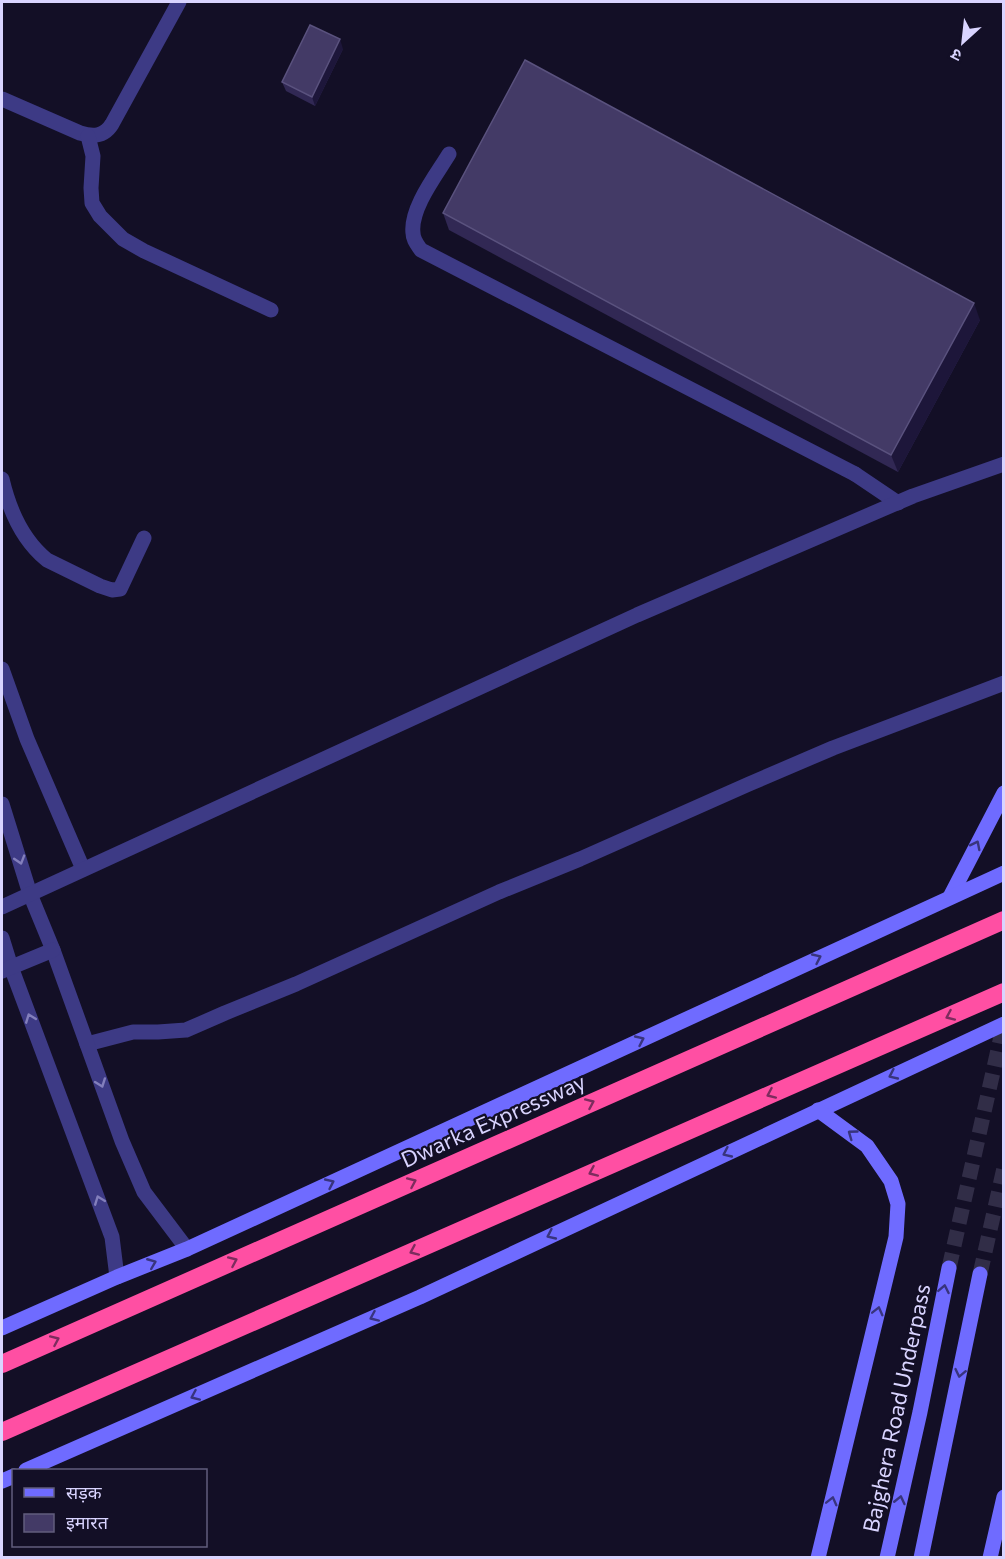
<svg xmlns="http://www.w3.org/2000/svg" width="1005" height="1559" viewBox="0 0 1005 1559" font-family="Commissioner,'Noto Sans Devanagari',sans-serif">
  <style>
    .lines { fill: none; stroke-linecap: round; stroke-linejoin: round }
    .secondary-tunnel { stroke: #312d47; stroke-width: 15; stroke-dasharray: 15 8; stroke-linecap: butt }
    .lane { stroke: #3d3a85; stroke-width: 15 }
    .street { stroke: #3d3a85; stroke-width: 15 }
    .secondary { stroke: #6f6bff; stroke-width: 15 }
    .highway { stroke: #ff4fa3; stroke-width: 18 }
    .wall { fill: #312854 }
    .shaded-wall { fill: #1d163a }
    .building { fill: #433a66; stroke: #5a527e; stroke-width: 1.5 }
    .oneway { stroke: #38347d }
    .oneway2 { stroke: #837fbc }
    .oneway3 { stroke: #7d2c5e }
    .labels { text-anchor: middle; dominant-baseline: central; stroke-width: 4.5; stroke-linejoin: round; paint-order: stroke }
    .street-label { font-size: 22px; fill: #d9d4ff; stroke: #130f26 }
  </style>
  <rect width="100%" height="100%" fill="#130f26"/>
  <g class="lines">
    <!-- secondary-tunnel -->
    <g class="secondary-tunnel">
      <polyline points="949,1268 1004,1023"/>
      <polyline points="980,1274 1004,1168"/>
    </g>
    <!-- lane -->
    <g class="lane">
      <path d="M449,154c-12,20 -39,54 -36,79 0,7 4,11 8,17l434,224"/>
      <polyline points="87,1044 133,1032 158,1032 186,1030 225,1013 296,984 499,892 580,859 749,784 833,748 1004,683"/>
    </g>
    <!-- street -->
    <g class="street">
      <path d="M2,99l78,34c13,4 24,4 32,-9l67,-122"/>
      <polyline points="88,136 93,156 91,188 92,203 100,216 123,239 144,251 271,310"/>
      <polyline points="855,474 898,503"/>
      <path d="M2,479c7,30 19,60 45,81l53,26 12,4 8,-1 24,-51"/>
      <polyline points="2,669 27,739 83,869"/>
      <polyline points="2,804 30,894 53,950 122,1141 144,1192 187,1249"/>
      <polyline points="2,907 637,615 913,496 1004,464"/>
      <polyline points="2,938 11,967 112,1237 117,1277"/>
      <polyline points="2,971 53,950"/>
    </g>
    <!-- secondary -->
    <g class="secondary">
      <polyline points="950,897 1004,793"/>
      <polyline points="2,1328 117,1277 187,1249 1004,873"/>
      <polyline points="26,1470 420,1297 1004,1024"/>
      <polyline points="2,1481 14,1476"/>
      <polyline points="818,1558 896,1237 898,1204 891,1181 867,1146 818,1110"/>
      <polyline points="887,1558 920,1412 949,1268"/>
      <polyline points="921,1558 980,1274"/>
      <polyline points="990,1558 1004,1497"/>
    </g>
    <!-- highway -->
    <g class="highway">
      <polyline points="2,1364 1004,920"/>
      <polyline points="2,1432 1004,992"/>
    </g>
  </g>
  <!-- wall -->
  <g class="wall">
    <polygon points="343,49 315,106 286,91 282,82"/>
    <polygon points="443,213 980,320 898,472 449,230"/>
  </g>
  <!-- shaded-wall -->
  <g class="shaded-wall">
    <polygon points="340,39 343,49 315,106 312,97"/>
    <polygon points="974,303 980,320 898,472 891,455"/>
  </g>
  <!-- building -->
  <g class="building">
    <polygon points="310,25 340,39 312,97 282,82"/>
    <polygon points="525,60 974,303 891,455 443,213"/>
  </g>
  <!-- one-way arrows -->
  <defs><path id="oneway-chevron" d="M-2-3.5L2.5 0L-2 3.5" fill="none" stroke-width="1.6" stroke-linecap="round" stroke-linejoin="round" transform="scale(1.5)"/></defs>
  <g class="oneway">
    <use href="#oneway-chevron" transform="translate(976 845) rotate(-63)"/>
    <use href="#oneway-chevron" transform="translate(817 958) rotate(-25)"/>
    <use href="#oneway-chevron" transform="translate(640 1040) rotate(-25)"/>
    <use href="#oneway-chevron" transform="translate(893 1075) rotate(155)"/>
    <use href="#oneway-chevron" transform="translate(852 1134) rotate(-144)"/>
    <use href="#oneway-chevron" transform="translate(727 1153) rotate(155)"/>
    <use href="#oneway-chevron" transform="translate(330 1183) rotate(-25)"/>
    <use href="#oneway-chevron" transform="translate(551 1235) rotate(155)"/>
    <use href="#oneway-chevron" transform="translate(152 1263) rotate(-22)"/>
    <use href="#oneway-chevron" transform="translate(944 1289) rotate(-79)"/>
    <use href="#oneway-chevron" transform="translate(878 1311) rotate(-76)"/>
    <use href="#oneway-chevron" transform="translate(374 1317) rotate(156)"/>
    <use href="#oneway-chevron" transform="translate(960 1373) rotate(102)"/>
    <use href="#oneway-chevron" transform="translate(195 1396) rotate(156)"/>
    <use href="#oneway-chevron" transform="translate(900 1500) rotate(-77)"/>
    <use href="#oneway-chevron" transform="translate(832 1501) rotate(-76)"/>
  </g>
  <g class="oneway2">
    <use href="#oneway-chevron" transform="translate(20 860) rotate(73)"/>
    <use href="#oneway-chevron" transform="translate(30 1018) rotate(-111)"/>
    <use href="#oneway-chevron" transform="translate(101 1083) rotate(70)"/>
    <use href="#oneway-chevron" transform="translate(99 1200) rotate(-111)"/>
  </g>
  <g class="oneway3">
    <use href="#oneway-chevron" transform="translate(950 1016) rotate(156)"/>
    <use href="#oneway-chevron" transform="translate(771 1094) rotate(156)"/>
    <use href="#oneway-chevron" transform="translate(590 1103) rotate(-24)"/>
    <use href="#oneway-chevron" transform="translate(593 1172) rotate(156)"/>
    <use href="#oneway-chevron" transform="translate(412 1182) rotate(-24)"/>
    <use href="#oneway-chevron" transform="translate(414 1251) rotate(156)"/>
    <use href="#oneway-chevron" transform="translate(233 1261) rotate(-24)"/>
    <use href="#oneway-chevron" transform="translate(55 1340) rotate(-24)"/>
  </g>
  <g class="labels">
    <!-- street labels -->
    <g class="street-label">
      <text transform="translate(493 1120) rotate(-24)">Dwarka Expressway</text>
      <text transform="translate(896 1408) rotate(-78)">Bajghera Road Underpass</text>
    </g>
  </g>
  <!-- border -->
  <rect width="1005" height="1559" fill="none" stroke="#d9d4ff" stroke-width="6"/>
  <!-- legend -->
  <rect x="12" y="1469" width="195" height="78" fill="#130f26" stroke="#625e7d" stroke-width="1.5"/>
  <rect x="24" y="1488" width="30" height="9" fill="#6f6bff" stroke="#625e7d" stroke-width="1.5"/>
  <text x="66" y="1499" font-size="18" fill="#d9d4ff">सड़क</text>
  <rect x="24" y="1514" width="30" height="18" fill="#433a66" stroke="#625e7d" stroke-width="1.5"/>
  <text x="66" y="1529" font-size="18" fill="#d9d4ff">इमारत</text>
  <!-- north arrow -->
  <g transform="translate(963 42) rotate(207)" stroke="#130f26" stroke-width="4.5" paint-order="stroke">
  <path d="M0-4.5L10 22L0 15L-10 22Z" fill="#d9d4ff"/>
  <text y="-9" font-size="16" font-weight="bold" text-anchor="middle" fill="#d9d4ff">उ</text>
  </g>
</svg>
